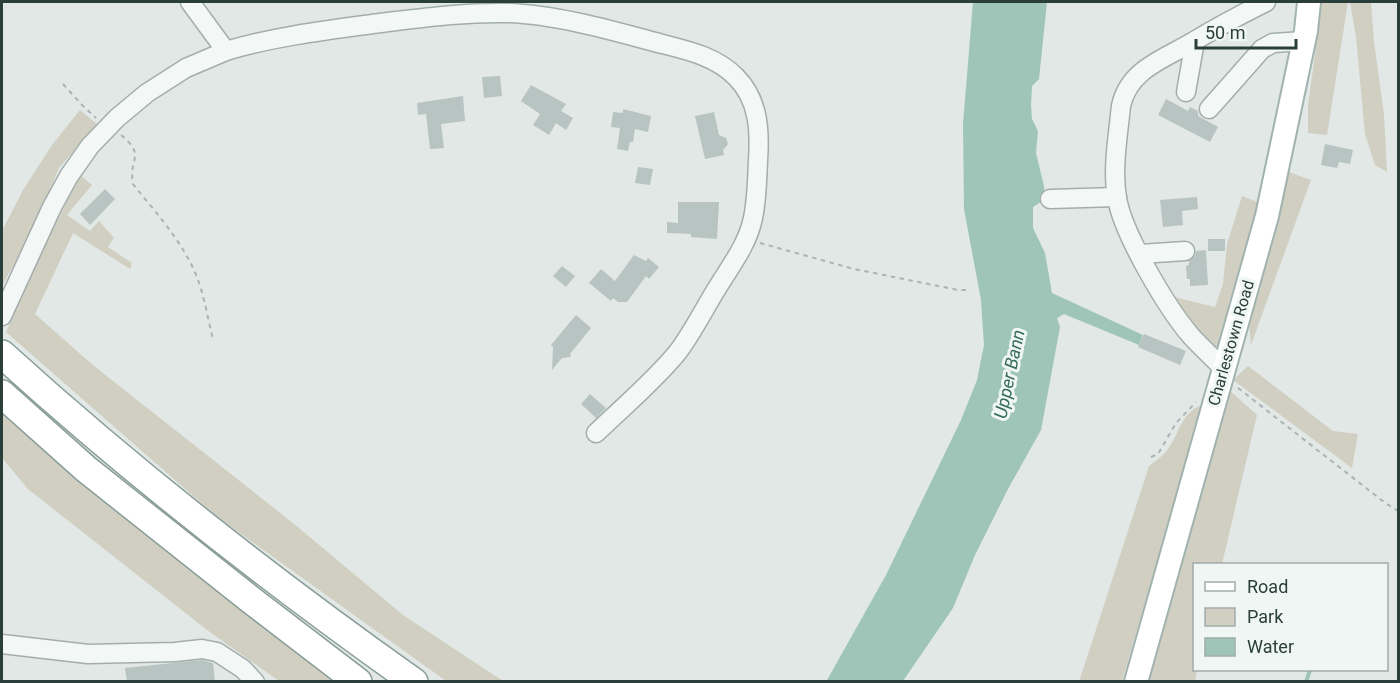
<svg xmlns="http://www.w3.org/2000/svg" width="1400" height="683" viewBox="0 0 1400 683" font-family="Roboto,sans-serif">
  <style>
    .green { fill: #d1cfc2 }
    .water { fill: #9fc5b8 }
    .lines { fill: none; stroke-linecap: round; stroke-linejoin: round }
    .stream { stroke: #9fc5b8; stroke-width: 4 }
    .building { fill: #b8c4c1 }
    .minor-casing { stroke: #a3aeac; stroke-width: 21 }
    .major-casing { stroke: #a1b3ae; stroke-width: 26 }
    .highway-casing { stroke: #899d98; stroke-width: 30 }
    .path { stroke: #abb4b2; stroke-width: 2; stroke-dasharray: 4.5 4.5; stroke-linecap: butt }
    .minor { stroke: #f3f7f6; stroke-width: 18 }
    .major { stroke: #fff; stroke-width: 22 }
    .highway { stroke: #fff; stroke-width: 27 }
    .labels { text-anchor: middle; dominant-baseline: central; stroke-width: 6; stroke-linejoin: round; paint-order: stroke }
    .street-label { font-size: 16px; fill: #2a3e3a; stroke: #f0f6f4 }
    .water-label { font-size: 18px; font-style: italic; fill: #386e5e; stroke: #f0f6f4 }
  </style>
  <rect width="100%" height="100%" fill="#e1e8e6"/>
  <!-- green -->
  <g class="green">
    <polygon points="1322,2 1348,2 1327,135 1308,133 1308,106"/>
    <polygon points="1350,2 1371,2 1374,42 1384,114 1387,172 1375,165 1365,134 1356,37"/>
    <polygon points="80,110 97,124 59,168 32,232 2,286 2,231 23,190 52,145"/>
    <polygon points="1283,170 1311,180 1251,345 1248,313"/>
    <polygon points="80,175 92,185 67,215 90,231 99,221 114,238 108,247 132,263 130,269 73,233 35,314 94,366 293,523 403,615 503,681 446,681 216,516 6,332 35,266"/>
    <path d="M1242,196l18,7 -31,99 -10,46c-18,0 -39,-39 -49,-52l45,11 8,-23 4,-40z"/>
    <polygon points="1248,366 1333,431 1358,434 1352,468 1233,380"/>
    <polygon points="1229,390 1257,415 1222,564 1194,564 1194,670 1197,670 1195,681 1149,682"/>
    <path d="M1204,404l-82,277 -43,1 70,-216c5,-4 11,-8 15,-12 17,-18 13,-40 40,-50z"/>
    <polygon points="2,407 345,681 279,681 207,630 28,489 2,458"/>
  </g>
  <!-- water -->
  <polygon class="water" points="973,2 1047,2 1039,79 1032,86 1031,105 1032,119 1038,131 1036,153 1044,186 1045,199 1033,207 1033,228 1045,253 1052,293 1143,335 1139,345 1064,314 1057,318 1060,327 1041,430 1008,489 975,555 953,608 903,681 826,682 886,575 961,420 977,380 984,345 981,300 964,209 963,124"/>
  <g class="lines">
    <!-- stream -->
    <polyline class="stream" points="1306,682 1310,670"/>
  </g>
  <!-- building -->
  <g class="building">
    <polygon points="500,76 502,96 484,98 482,77"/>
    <polygon points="531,85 566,104 561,111 573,118 566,130 556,123 549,135 533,125 540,114 521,101"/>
    <polygon points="463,96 465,121 441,124 444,148 430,149 426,114 418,115 417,103"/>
    <polygon points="1166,99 1188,111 1190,107 1198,111 1198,116 1218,127 1210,142 1158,115"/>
    <polygon points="623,109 651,116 648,132 635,129 633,142 630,142 628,151 617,149 620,128 611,127 613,112 623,113"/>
    <polygon points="714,112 719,135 726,138 728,144 723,150 724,155 705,159 695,116"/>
    <polygon points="1325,144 1353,150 1350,164 1339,162 1337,168 1321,165"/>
    <polygon points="638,167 653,169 650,185 635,183"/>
    <polygon points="105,189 115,199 90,225 80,214"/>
    <polygon points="1197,197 1198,209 1182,211 1183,225 1163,227 1160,200"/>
    <polygon points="678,202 719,202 717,239 691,237 691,234 667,233 667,222 678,223"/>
    <rect x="1208" y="239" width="17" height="12"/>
    <polygon points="1206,250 1208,285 1190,286 1190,279 1187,279 1186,266 1189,265 1189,261 1195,256 1196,251"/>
    <polygon points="634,255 646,261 648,258 659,267 649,279 646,276 627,302 618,302 613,298 611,301 589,283 601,269 615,281"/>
    <polygon points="562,266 575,276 566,287 553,276"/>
    <polygon points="576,315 591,328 570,354 571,357 562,358 552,370 553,347 551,345"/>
    <polygon points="1144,334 1186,351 1180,365 1138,347"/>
    <polygon points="590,394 606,408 596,418 581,404"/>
    <polygon points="202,660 213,663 215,681 127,681 125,668"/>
  </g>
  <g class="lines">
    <defs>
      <g id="minor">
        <path d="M226,51c50,-15 102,-21 154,-28 42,-5 85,-11 127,-10 45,1 100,16 144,28 29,8 63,13 85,36 23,23 24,54 22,84 -1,19 -1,38 -5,57 -5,25 -21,46 -34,67 -14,22 -26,47 -42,68 -24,29 -54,54 -81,80"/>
        <polyline points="1186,92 1195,41"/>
        <polyline points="1209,109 1262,49 1273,43 1304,41"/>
        <polyline points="1050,199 1117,197"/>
        <polyline points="1140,254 1185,251"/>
        <polyline points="2,316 52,207 69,176 90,146 117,118 147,93 186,68 226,51 190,2"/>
        <path d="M1224,369c-11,-11 -23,-22 -33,-33 -24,-28 -68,-102 -74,-138 -5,-29 1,-62 4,-92 8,-38 46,-48 75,-66 23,-14 46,-26 70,-38"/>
        <polyline points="2,644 88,654 175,652 202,649 217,652 243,669 255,682"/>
      </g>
      <polyline id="major" points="1136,682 1267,216 1306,31 1309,2"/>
      <g id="highway">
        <path d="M2,354c130,118 268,226 412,328"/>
        <polyline points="2,394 86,469 251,600 358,682"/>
      </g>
    </defs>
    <!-- minor casing -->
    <use href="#minor" class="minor-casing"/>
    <!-- major casing -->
    <use href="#major" class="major-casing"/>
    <!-- highway casing -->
    <use href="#highway" class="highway-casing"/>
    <!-- path -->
    <g class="path">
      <polyline points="63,84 83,106 96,118"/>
      <path d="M121,135c26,22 7,22 12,49 23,29 52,60 65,96 7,19 10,40 15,59"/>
      <polyline points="760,243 854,269 958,290 967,290"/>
      <polyline points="1238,388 1384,502 1398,511"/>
      <polyline points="1151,457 1158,454 1176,423 1196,402"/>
    </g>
    <!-- minor -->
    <use href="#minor" class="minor"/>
    <!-- major -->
    <use href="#major" class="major"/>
    <!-- highway -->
    <use href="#highway" class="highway"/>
  </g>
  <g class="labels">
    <!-- street labels -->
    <g class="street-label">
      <text transform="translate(1231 343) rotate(-74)">Charlestown Road</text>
    </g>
    <!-- water labels -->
    <g class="water-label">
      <text transform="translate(1009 374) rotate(-78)">Upper Bann</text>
    </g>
  </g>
  <!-- border -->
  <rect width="1400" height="683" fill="none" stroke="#2a3e3a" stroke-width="6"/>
  <!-- legend -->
  <rect x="1193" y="563" width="195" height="108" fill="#f0f6f4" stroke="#a1acaa" stroke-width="1.5"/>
  <rect x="1205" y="582" width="30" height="9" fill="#ffffff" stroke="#a1acaa" stroke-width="1.5"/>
  <text x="1247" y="593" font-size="18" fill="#2a3e3a">Road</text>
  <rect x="1205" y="608" width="30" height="18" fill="#d1cfc2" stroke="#a1acaa" stroke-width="1.5"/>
  <text x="1247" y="623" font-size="18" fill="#2a3e3a">Park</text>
  <rect x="1205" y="638" width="30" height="18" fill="#9fc5b8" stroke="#a1acaa" stroke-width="1.5"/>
  <text x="1247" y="653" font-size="18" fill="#2a3e3a">Water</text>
  <!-- scale -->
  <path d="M1196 39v9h100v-9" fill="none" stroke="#2a3e3a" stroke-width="3"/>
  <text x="1205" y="39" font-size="18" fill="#2a3e3a" stroke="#f0f6f4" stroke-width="4.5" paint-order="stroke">50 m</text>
</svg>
